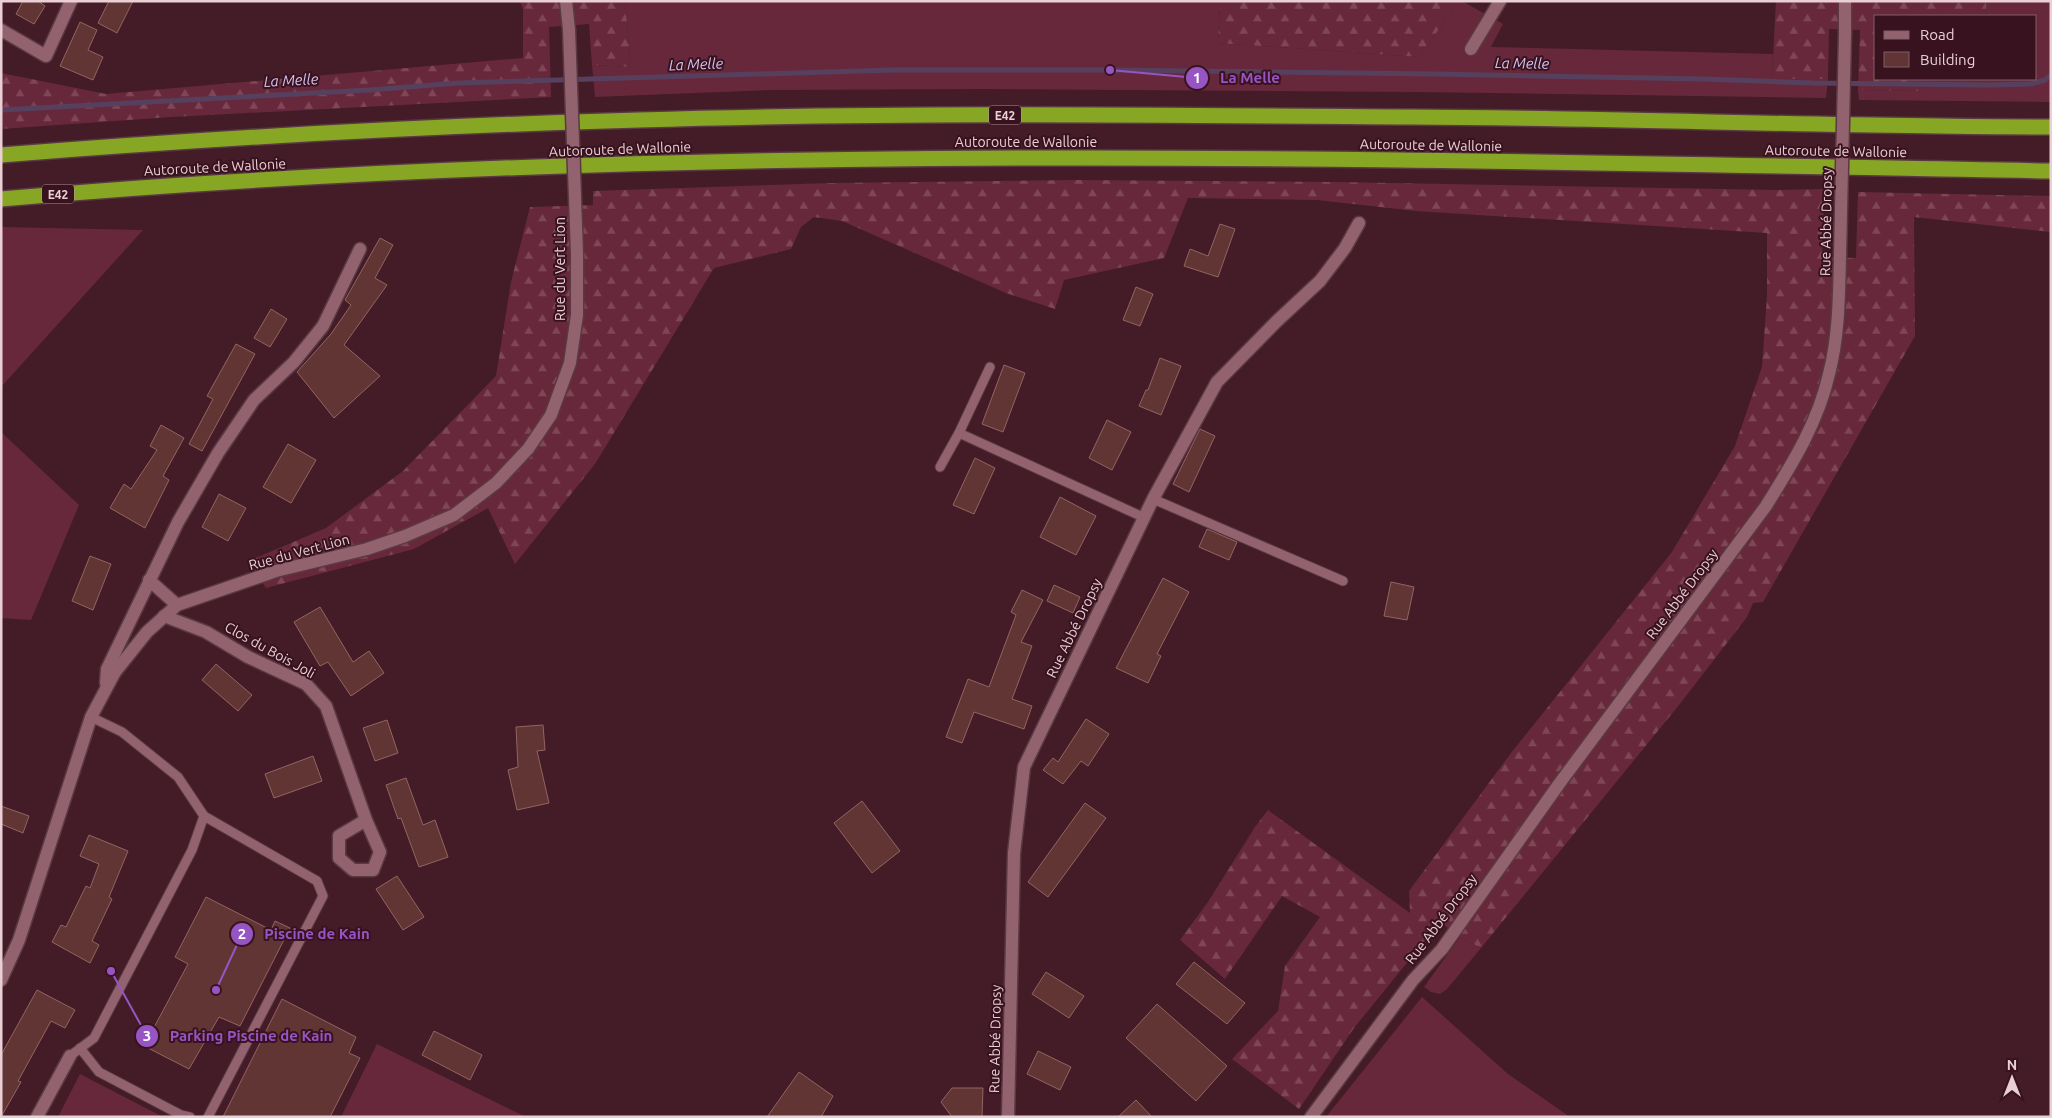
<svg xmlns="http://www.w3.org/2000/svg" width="2052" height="1118" viewBox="0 0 2052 1118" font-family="Ubuntu,sans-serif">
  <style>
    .grass { fill: #68283c }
    .forest { fill: url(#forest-firs) }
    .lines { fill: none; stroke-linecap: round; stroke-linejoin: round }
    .stream { stroke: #56405e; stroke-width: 5 }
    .building { fill: #603533; stroke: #946461 }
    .lane-casing { stroke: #5a3943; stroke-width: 11 }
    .street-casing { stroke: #5a3943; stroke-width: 15 }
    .secondary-casing { stroke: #5a3943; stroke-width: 15 }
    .highway-casing { stroke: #5a3943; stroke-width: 18 }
    .lane { stroke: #92636f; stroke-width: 9 }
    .street { stroke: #92636f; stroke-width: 12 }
    .secondary { stroke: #92636f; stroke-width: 12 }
    .highway { stroke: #86a624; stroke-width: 15 }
    .street-bridge-casing { stroke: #5a3943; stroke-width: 15; stroke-linecap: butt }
    .secondary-bridge-casing { stroke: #5a3943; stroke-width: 15; stroke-linecap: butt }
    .street-bridge { stroke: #92636f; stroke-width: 12 }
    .secondary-bridge { stroke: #92636f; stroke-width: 12 }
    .labels { text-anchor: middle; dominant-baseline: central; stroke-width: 4; stroke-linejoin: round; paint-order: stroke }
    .shield { fill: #38121e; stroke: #b5969e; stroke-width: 1 }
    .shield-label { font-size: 12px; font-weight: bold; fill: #eacfd5 }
    .street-label { font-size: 14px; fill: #eacfd5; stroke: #38121e }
    .water-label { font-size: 15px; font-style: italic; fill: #d4c3f0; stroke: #38121e }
    .leader { fill: none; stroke: #9755c4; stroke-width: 2 }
    .callout-dot { fill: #9755c4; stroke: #38121e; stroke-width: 2 }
    .mark-label { font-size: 15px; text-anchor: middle; font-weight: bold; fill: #fff }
    .callout-label { font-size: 15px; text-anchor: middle; font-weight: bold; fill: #9755c4; stroke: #38121e; stroke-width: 4; stroke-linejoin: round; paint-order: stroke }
  </style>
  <defs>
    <pattern id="forest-firs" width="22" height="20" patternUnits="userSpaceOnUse" patternTransform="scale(1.25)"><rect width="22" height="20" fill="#68283c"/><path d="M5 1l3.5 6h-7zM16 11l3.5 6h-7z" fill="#7e4657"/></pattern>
  </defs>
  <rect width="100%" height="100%" fill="#431c28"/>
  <!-- grass -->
  <g class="grass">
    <polygon points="625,1 1220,1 1218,43 1419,57 1459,1 1462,1 1503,24 1491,47 1773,54 1772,79 1828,79 1826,98 1417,92 984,89 770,90 595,97 592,65 631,67"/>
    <polygon points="1986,1 2051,1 2051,102 1859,100 1858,90 1918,91 1918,79 2036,79 2036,16 1987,16"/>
    <polygon points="1,227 143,230 1,387"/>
    <polygon points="1,432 79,505 31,620 1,618"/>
    <polygon points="1460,937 1481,948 1447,989 1440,994 1431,992 1424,987"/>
    <polygon points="1422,997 1508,1074 1570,1117 1326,1117"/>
    <polygon points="377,1044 526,1117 341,1117"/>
    <polygon points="80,1074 163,1117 58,1117"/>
  </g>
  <!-- forest -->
  <g class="forest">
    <polygon points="520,1 625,1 631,67 592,65 589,24 549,27 551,97 171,117 1,129 1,73 106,94 523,58 523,9"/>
    <polygon points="1220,1 1459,1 1419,57 1218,43"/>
    <polygon points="1776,1 1986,1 1987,16 1876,16 1876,79 1918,79 1918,91 1858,90 1860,30 1829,29 1828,79 1772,79"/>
    <polygon points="1075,180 1335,182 1777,190 1824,189 1822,257 1856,258 1858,192 2051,196 2051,232 1914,217 1915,336 1763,602 1753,603 1747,617 1679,705 1481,948 1460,937 1440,922 1354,1028 1299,1109 1232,1059 1278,1011 1285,966 1320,917 1282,896 1225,979 1180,940 1208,902 1255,827 1268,810 1410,913 1409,891 1511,753 1672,552 1735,446 1762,367 1767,296 1767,233 1416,211 1317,200 1188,198 1164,258 1064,280 1055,309 1006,293 842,221 814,217 801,227 791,249 714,268 595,464 515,564 488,508 414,549 266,588 249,561 326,528 403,471 496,376 511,282 530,207 593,205 593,191 833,183"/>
  </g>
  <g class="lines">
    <!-- stream -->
    <polyline class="stream" points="1,110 370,90 458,83 893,70 1110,70 1435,74 1704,79 1812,83 1989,85 2031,84 2045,80 2051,75"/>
  </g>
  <!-- building -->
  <g class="building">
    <polygon points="23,1 38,1 45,6 34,24 16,14"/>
    <polygon points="109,1 133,1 117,33 98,23"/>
    <polygon points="80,22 97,30 88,50 103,57 93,80 60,66"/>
    <polygon points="1220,224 1235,229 1218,277 1184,266 1190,249 1208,256"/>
    <polygon points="380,238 393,245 375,278 387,285 344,345 380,376 334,418 297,372 331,334 351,305 345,300"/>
    <polygon points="1136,287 1153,294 1140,326 1123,320"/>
    <polygon points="271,309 287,319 270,347 254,338"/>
    <polygon points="236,344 255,354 202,451 189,444 213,399 207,396"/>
    <polygon points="1160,358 1181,366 1161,415 1139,406 1146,390 1148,390"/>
    <polygon points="1004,365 1025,373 1003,432 982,424"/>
    <polygon points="1107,420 1131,432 1112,470 1089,458"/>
    <polygon points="161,425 184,438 163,476 169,480 145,528 110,508 124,484 131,489 157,450 150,446"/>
    <polygon points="1200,429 1215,436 1189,492 1173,484"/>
    <polygon points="288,444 316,460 291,503 263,487"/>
    <polygon points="975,458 995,468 974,514 953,505"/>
    <polygon points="219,494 246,508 228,541 202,527"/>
    <polygon points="1060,497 1096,516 1076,555 1040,537"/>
    <polygon points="1207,529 1237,542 1229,560 1199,547"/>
    <polygon points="90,556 111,564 93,610 72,601"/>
    <polygon points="1163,578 1189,592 1157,654 1161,656 1148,683 1116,668"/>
    <polygon points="1391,582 1414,587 1407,620 1384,616"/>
    <polygon points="1054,585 1080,597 1073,613 1047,601"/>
    <polygon points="1022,590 1043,600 1021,642 1032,646 1012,699 1032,706 1024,729 974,712 962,743 946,737 968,679 989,687 1016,615 1011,612"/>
    <polygon points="320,607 353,662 369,651 384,673 351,696 328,662 320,666 294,622"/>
    <polygon points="216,664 252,695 238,711 202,680"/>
    <polygon points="1086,719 1109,734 1088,766 1081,761 1063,784 1043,770 1053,758 1058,762"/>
    <polygon points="387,720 398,753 375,761 363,728"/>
    <polygon points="543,725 545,750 537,751 549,803 517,810 508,770 518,767 516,727"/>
    <polygon points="313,756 322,781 274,798 265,774"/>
    <polygon points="406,778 423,825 435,820 448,857 419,867 401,818 398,819 386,785"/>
    <polygon points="862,801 900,851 872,873 834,823"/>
    <polygon points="1085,803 1106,818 1048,897 1028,882"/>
    <polygon points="1,806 29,816 23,833 1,824"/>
    <polygon points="89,835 128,851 109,897 112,899 92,941 99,945 90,963 52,942 61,925 66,927 86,886 90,888 99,864 80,856"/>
    <polygon points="397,876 424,917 403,930 376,889"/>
    <polygon points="206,897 271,930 275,921 290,928 240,1026 219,1017 189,1069 144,1046 188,964 175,957"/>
    <polygon points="1194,962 1245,1003 1227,1024 1176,984"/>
    <polygon points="1046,972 1084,996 1069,1018 1032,994"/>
    <polygon points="37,990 75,1010 65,1028 51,1021 18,1081 21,1082 1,1117 1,1055"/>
    <polygon points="282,999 356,1037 349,1053 360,1058 330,1117 223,1117"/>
    <polygon points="1157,1004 1227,1066 1196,1101 1126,1038"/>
    <polygon points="434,1031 482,1055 470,1080 422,1055"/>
    <polygon points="1038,1051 1071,1067 1060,1090 1027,1074"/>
    <polygon points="799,1072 833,1096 821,1117 767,1117"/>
    <polygon points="952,1088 983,1088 982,1117 952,1117 941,1102"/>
    <polygon points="1136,1100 1152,1117 1118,1117"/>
  </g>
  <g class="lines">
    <defs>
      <g id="lane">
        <polyline points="990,367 959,433 1145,518"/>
        <polyline points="940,467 959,433"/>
        <polyline points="1153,499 1343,581"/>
        <polyline points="204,816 317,881 323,896 208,1117"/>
        <polyline points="80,1048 99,1072 181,1115 190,1117"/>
        <polyline points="70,1056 94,1038 192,850 204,816 178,777 122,732 91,717"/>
      </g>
      <g id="street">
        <polyline points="566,1 569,30"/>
        <polyline points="1,30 46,56 71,1"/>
        <polyline points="1471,49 1500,1"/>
        <polyline points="149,580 177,605"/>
        <polyline points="164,616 206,632 248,657 306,684 326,706 366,820 380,852 373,870 353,870 339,858 339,836 366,820"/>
        <polyline points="106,683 107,669 178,522 218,453 254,400 294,362 323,326 360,249"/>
        <polyline points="1,980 19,940 91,717 115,672 147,632 177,605 276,571 367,549 405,536 454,515 496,483 528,449 551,415 570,363 577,315 577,254"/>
        <polyline points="37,1117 70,1056"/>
        <polyline points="1008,1117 1014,853 1024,767 1153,499 1217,382 1277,321 1320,281 1345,248 1359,223"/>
      </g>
      <g id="secondary">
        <polyline points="1845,34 1845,1"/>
        <path d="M1311,1117l102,-137 29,-31 117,-165 207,-278c26,-42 52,-83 63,-132 10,-38 10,-79 11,-118"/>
      </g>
      <g id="highway">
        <path d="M1,155c212,-17 425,-29 638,-35 257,-8 515,-5 773,-3 213,1 426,10 639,10"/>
        <path d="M1,199c681,-60 1367,-40 2050,-28"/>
      </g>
    </defs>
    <!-- lane casing -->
    <use href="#lane" class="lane-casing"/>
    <!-- street casing -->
    <use href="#street" class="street-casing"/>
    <!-- secondary casing -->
    <use href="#secondary" class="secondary-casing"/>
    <!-- highway casing -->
    <use href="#highway" class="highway-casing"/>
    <!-- lane -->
    <use href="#lane" class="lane"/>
    <!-- street -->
    <use href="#street" class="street"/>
    <!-- secondary -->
    <use href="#secondary" class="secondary"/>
    <!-- highway -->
    <use href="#highway" class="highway"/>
    <defs>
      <polyline id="street-bridge" points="569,30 577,254"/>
      <polyline id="secondary-bridge" points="1840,256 1845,34"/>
    </defs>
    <!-- street-bridge casing -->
    <use href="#street-bridge" class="street-bridge-casing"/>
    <!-- secondary-bridge casing -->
    <use href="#secondary-bridge" class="secondary-bridge-casing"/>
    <!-- street-bridge -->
    <use href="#street-bridge" class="street-bridge"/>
    <!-- secondary-bridge -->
    <use href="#secondary-bridge" class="secondary-bridge"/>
  </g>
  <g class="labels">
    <!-- shield labels -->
    <g class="shield">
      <rect x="989" y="105.5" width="32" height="19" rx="4"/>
      <rect x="42" y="184.5" width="32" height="19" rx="4"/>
    </g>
    <g class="shield-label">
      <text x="1005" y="115">E42</text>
      <text x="58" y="194">E42</text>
    </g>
    <!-- street labels -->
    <g class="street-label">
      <text x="1026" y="142">Autoroute de Wallonie</text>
      <text transform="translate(1431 145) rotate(1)">Autoroute de Wallonie</text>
      <text transform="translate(620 149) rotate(-2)">Autoroute de Wallonie</text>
      <text transform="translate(1836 151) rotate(1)">Autoroute de Wallonie</text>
      <text transform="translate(215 167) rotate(-3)">Autoroute de Wallonie</text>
      <text transform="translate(1826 222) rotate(-89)">Rue Abbé Dropsy</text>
      <text transform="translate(560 269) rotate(-90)">Rue du Vert Lion</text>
      <text transform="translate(299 552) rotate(-15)">Rue du Vert Lion</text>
      <text transform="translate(1682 594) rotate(-53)">Rue Abbé Dropsy</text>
      <text transform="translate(1074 628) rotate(-64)">Rue Abbé Dropsy</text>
      <text transform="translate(270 650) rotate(29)">Clos du Bois Joli</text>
      <text transform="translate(1441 919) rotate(-53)">Rue Abbé Dropsy</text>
      <text transform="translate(995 1039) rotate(-89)">Rue Abbé Dropsy</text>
    </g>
    <!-- water labels -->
    <g class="water-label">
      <text transform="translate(1522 63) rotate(1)">La Melle</text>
      <text transform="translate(696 64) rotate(-2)">La Melle</text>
      <text transform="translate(291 80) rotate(-3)">La Melle</text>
    </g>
  </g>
  <!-- callouts -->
  <path class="leader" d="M1110 70L1197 78M216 990L242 934M111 971L147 1036"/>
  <g class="callout-dot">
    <circle cx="1110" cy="70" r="5"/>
    <circle cx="216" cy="990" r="5"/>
    <circle cx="111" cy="971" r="5"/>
    <circle cx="1197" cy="78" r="12"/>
    <circle cx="242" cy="934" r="12"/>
    <circle cx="147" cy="1036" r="12"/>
  </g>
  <g class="mark-label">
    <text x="1197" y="83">1</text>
    <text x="242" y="939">2</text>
    <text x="147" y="1041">3</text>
  </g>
  <g class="callout-label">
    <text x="1250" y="83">La Melle</text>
    <text x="317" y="939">Piscine de Kain</text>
    <text x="251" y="1041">Parking Piscine de Kain</text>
  </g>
  <!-- border -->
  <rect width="2052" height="1118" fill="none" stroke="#eacfd5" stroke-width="5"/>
  <!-- legend -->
  <rect x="1874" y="15" width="162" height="65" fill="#38121e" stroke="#7f5e67"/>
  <rect x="1884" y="31" width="25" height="8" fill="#92636f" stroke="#7f5e67"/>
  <text x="1920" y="40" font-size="15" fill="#eacfd5">Road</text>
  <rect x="1884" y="52" width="25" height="15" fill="#603533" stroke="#7f5e67"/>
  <text x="1920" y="65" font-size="15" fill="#eacfd5">Building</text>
  <!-- north arrow -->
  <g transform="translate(2012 1078)" stroke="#38121e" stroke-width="4" paint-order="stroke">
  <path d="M0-4L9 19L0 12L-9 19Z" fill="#eacfd5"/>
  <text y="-8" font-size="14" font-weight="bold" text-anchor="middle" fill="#eacfd5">N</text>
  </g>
</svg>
